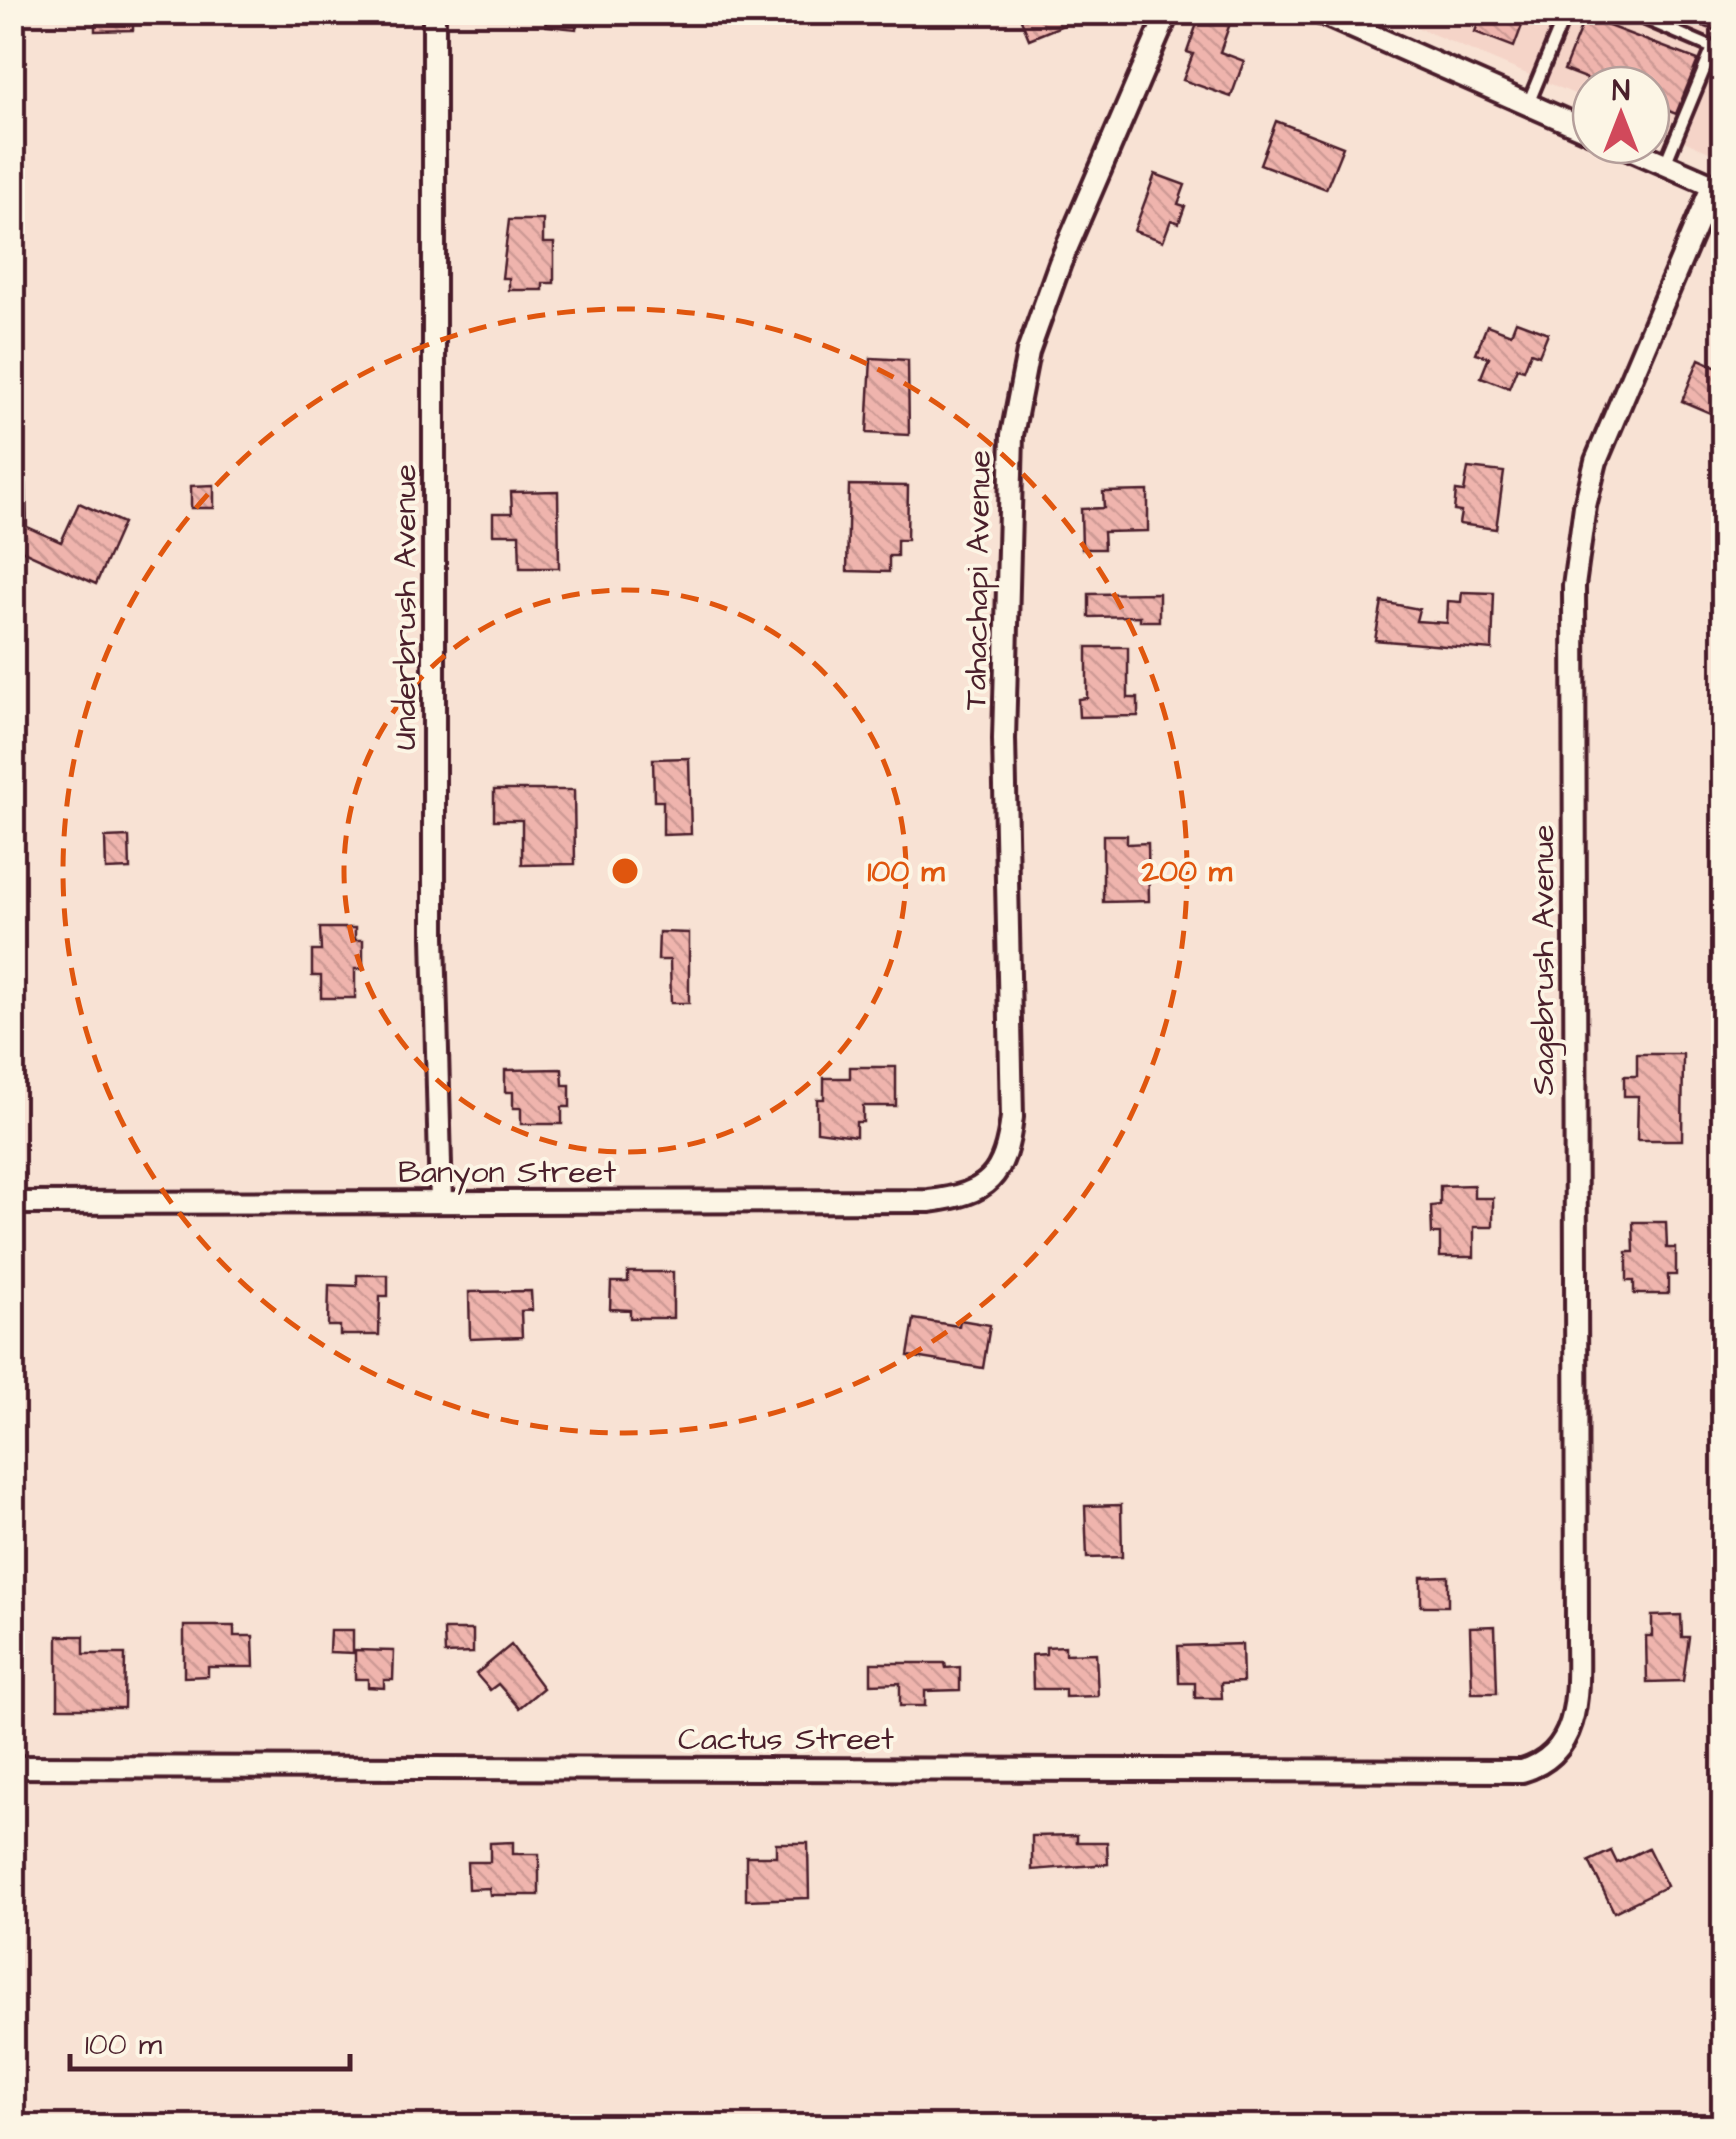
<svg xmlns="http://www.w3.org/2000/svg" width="1736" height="2139" viewBox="0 0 1736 2139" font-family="'Architects Daughter',sans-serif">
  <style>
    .built { fill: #f5d4c8 }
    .building { fill: url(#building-back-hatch); stroke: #4a1f2b; stroke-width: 2.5 }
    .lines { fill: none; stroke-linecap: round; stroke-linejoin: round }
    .service-casing { stroke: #4a1f2b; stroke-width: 18 }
    .minor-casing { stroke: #4a1f2b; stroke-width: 28 }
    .service { stroke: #fcf5e5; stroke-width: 10 }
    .minor { stroke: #fcf5e5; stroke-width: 20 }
    .ring { fill: none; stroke: #e0560e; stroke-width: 5; stroke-dasharray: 18 12 }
    .labels { text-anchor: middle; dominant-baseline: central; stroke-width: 8; stroke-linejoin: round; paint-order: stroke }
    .street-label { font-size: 32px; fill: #4a1f2b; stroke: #fcf5e5 }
    .centre { fill: #e0560e; stroke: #fcf5e5; stroke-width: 5 }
    .ring-label { font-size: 30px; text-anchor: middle; font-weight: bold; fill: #e0560e; stroke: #fcf5e5; stroke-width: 8; stroke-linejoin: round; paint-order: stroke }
  </style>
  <defs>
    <pattern id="building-back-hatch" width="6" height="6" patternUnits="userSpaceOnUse" patternTransform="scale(2.5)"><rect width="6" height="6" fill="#efb4ad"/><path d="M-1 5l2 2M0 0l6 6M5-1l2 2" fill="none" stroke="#ce9a95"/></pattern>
  </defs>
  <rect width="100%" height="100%" fill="#f8e2d4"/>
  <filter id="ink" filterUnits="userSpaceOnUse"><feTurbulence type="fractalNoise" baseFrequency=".01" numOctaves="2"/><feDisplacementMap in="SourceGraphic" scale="20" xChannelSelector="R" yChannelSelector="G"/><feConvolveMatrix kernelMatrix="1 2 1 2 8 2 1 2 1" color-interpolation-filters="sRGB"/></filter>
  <g filter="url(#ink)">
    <!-- built -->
    <polygon class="built" points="1383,13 1723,13 1723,158 1651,127 1651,85 1591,85 1591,101"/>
    <!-- building -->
    <g class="building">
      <polygon points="95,12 133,12 133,30 95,31"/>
      <polygon points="547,12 577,12 576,29 546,26"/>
      <polygon points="1018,12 1093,12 1093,13 1029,39"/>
      <polygon points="1201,12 1234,12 1220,52 1244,61 1231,97 1183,80 1193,54 1187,52"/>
      <polygon points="1482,12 1527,12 1514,47 1475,32"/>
      <polygon points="1671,12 1724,12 1724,34 1671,14"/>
      <polygon points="1585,17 1698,60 1676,114 1651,104 1651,85 1603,85 1564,70"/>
      <polygon points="1276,121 1343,147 1326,189 1260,164"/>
      <polygon points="1155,174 1185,185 1178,204 1185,206 1179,223 1171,220 1163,241 1134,231"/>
      <polygon points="509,220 543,220 543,243 554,243 554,283 543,283 543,290 509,290 509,278 502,278"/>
      <polygon points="1516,321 1548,333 1539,355 1531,352 1524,370 1517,368 1509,388 1481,377 1489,357 1476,353 1487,325 1511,334"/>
      <polygon points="871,358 908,360 909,435 867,433"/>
      <polygon points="1699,359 1724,370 1724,394 1715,415 1682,401"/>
      <polygon points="1468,468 1504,472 1496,529 1459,524 1461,512 1454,511 1456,491 1464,492"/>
      <polygon points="12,484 26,484 27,527 61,542 79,503 123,523 96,584 12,546"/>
      <polygon points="214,485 214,508 191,508 191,486"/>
      <polygon points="849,485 908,486 907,540 897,540 897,556 889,556 889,572 847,571"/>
      <polygon points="558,491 559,568 520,568 519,534 493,534 493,513 512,513 511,492"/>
      <polygon points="1148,491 1148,531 1103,532 1104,549 1082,549 1081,509 1104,508 1103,492"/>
      <polygon points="1462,592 1494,593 1492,650 1375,640 1382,602 1419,609 1416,621 1447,623 1448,601 1461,602"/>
      <polygon points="1159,593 1159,621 1140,621 1140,616 1089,617 1089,594"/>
      <polygon points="1087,647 1128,647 1128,698 1138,698 1138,716 1079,717 1078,699 1087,698"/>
      <polygon points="689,758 691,834 663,835 663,801 654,801 653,759"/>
      <polygon points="494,790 574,790 575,864 522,865 522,820 494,820"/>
      <polygon points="1103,835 1127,835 1127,844 1148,843 1149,901 1103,902"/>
      <polygon points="129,837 130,869 106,870 105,838"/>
      <polygon points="320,928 355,928 355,940 363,940 363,969 355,969 355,998 321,998 321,976 312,976 312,951 321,951"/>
      <polygon points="659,932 689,933 689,1003 671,1003 670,960 658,960"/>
      <polygon points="1637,1054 1683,1054 1682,1140 1637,1140 1638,1096 1624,1096 1624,1076 1637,1076"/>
      <polygon points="850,1067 896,1067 896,1106 863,1106 863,1122 856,1122 856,1136 817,1131 817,1099 824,1099 824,1078 850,1078"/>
      <polygon points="562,1069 563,1085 570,1085 570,1107 562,1107 562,1124 521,1124 521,1108 513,1108 513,1092 505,1092 505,1070"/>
      <polygon points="1474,1185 1474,1198 1493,1198 1493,1227 1474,1227 1474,1257 1440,1257 1440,1234 1432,1234 1431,1206 1440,1205 1440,1186"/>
      <polygon points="1633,1222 1666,1222 1667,1248 1676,1248 1676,1275 1668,1275 1668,1294 1634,1294 1634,1281 1627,1281 1627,1252 1634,1252"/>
      <polygon points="628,1272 673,1272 673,1318 630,1318 630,1310 610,1309 611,1282 628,1282"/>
      <polygon points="357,1275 388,1275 388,1296 380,1296 379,1335 340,1335 340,1326 328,1326 329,1285 357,1286"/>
      <polygon points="531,1291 532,1310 521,1311 522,1337 470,1339 469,1292"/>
      <polygon points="914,1319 959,1326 960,1320 990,1325 983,1368 908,1356"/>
      <polygon points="1121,1505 1122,1557 1087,1558 1085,1506"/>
      <polygon points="1448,1576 1448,1606 1421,1606 1421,1577"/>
      <polygon points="1681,1615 1682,1637 1689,1637 1683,1681 1647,1682 1646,1636 1652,1636 1652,1616"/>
      <polygon points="184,1626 234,1626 234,1636 253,1636 254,1667 208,1667 208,1676 184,1677"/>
      <polygon points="1495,1626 1497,1693 1472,1693 1470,1627"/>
      <polygon points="330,1630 353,1630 353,1653 329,1652"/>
      <polygon points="444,1630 473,1630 473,1653 445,1654"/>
      <polygon points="58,1636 84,1636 84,1654 125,1654 124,1708 58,1708"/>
      <polygon points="1242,1644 1243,1682 1221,1683 1222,1698 1195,1698 1195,1683 1179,1683 1178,1646"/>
      <polygon points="511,1645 543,1688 519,1708 498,1684 490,1690 476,1674"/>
      <polygon points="1065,1646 1065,1654 1096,1653 1098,1696 1065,1697 1065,1689 1033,1689 1032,1655 1046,1654 1046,1647"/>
      <polygon points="355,1650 394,1651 393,1680 384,1680 384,1688 368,1687 368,1679 355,1679"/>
      <polygon points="871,1663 945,1663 946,1668 960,1667 960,1690 925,1691 925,1706 900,1706 900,1683 871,1684"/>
      <polygon points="1077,1835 1077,1842 1107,1842 1108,1864 1032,1870 1032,1836"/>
      <polygon points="513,1842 513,1854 539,1854 539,1895 490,1895 489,1888 468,1889 467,1862 490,1862 490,1843"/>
      <polygon points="776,1843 808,1843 809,1898 746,1900 746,1856 776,1856"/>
      <polygon points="1648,1848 1667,1886 1614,1912 1589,1861 1611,1851 1617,1863"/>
    </g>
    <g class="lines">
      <defs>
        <g id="service">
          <polyline points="1629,12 1713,48 1665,164"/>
          <polyline points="1528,104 1566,12"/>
        </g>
        <g id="minor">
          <polyline points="434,12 434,937 441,1202"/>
          <polyline points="1318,12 1591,132"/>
          <polyline points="1621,145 1722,189"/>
          <path d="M12,1203l917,-2c59,-7 76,-24 83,-84l-8,-378 8,-304 16,-83 32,-89 108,-251"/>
          <path d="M12,1767l1510,4c66,-19 54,-92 55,-147l-3,-1038 11,-80 11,-45 117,-276"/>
        </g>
      </defs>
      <!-- service casing -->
      <use href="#service" class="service-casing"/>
      <!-- minor casing -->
      <use href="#minor" class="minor-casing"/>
      <!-- service -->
      <use href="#service" class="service"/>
      <!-- minor -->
      <use href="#minor" class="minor"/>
    </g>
  </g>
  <!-- distance rings -->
  <g class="ring">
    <circle cx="625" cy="871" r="281"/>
    <circle cx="625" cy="871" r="562"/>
  </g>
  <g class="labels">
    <!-- street labels -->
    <g class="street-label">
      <text transform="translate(978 580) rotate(-89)">Tahachapi Avenue</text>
      <text transform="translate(405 607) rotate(-90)">Underbrush Avenue</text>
      <text transform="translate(1543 960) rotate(-90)">Sagebrush Avenue</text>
      <text x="507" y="1172">Banyon Street</text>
      <text x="786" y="1739">Cactus Street</text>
    </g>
  </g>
  <circle cx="625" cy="871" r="15" class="centre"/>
  <g class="ring-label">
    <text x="906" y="881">100 m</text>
    <text x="1187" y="881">200 m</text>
  </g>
  <!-- margin -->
  <rect width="1736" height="2139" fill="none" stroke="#fcf5e5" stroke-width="50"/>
  <rect x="25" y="25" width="1686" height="2089" fill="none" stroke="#4a1f2b" stroke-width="4" filter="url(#ink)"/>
  <!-- north arrow -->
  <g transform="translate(1621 115)"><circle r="48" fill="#fcf5e5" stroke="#b59f9b" stroke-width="2.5"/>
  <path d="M0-8L18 38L0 25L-18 38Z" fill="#d1495b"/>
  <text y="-15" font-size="28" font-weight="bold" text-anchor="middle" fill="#4a1f2b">N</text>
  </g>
  <!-- scale -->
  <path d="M70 2054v15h280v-15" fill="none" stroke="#4a1f2b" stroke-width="5"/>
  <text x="85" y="2054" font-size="30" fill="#4a1f2b" stroke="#fcf5e5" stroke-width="8" paint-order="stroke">100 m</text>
</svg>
